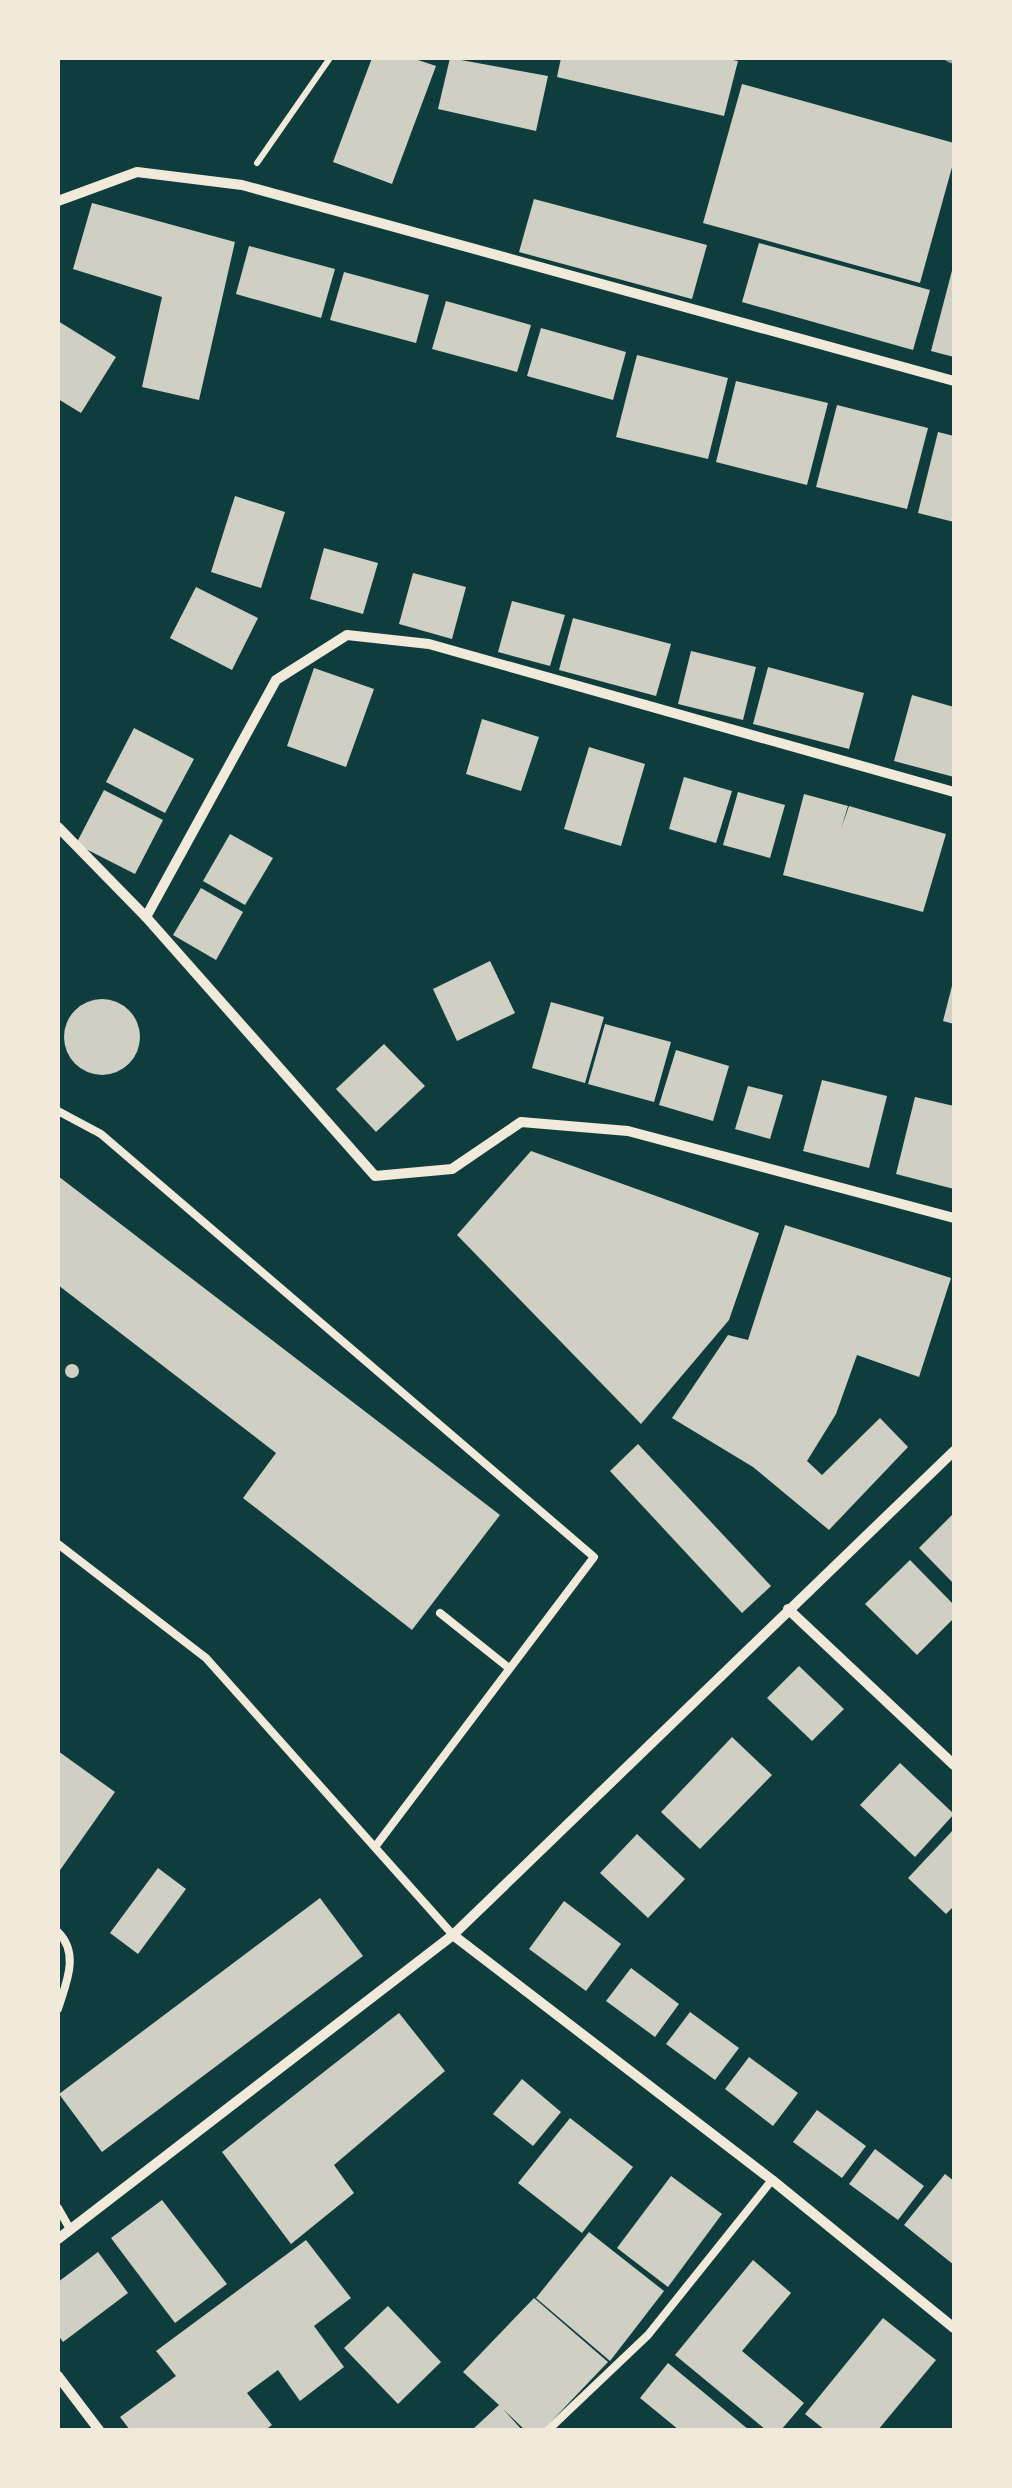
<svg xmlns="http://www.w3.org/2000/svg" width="1012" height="2488" viewBox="0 0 1012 2488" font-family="Inter,sans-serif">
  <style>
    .building { fill: #cfcfc3 }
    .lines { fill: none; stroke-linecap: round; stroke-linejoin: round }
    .path { stroke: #f1e9da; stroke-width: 6 }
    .service { stroke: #f1e9da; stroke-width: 8 }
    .minor { stroke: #f1e9da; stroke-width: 10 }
    .rail { stroke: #97a49c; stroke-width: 8 }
  </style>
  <rect width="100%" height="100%" fill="#0f3d3e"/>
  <!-- building -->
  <g class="building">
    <polygon points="372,58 412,58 436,66 392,184 333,162"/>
    <polygon points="450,58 548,76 536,131 438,109"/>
    <polygon points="561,58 723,58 738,61 724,116 557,77"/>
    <polygon points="742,84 954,143 954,160 920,283 703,223"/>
    <polygon points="534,199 707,245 692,299 519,252"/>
    <polygon points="92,203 235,242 199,400 142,387 162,297 73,269"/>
    <polygon points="759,243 930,290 913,350 742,302"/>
    <polygon points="249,246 335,269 321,318 236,294"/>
    <polygon points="954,263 954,357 931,351"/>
    <polygon points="344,272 429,295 416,343 330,320"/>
    <polygon points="446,301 531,325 517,372 432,349"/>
    <polygon points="58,321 116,357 81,413 58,399"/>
    <polygon points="541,328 626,352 613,400 527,376"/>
    <polygon points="637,355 728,378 708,459 616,437"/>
    <polygon points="736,381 828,403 807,485 716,462"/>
    <polygon points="837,405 928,428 907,509 816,487"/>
    <polygon points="938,432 954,436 954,522 918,513"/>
    <polygon points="235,496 285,512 261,588 211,572"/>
    <polygon points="324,548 378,563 363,614 310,599"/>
    <polygon points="413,573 466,587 452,639 399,624"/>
    <polygon points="196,587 258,618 232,670 170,638"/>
    <polygon points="512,601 565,615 550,666 498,652"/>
    <polygon points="573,618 671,644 656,696 559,670"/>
    <polygon points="691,651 756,667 743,720 678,704"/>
    <polygon points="768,667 864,693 849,749 753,724"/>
    <polygon points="314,668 374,689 346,767 287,746"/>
    <polygon points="912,695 954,707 954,777 894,761"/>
    <polygon points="482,719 539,737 521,791 466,774"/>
    <polygon points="134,728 194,759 165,813 106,782"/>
    <polygon points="589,747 645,764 621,846 564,829"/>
    <polygon points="684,777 732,791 716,843 669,829"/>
    <polygon points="104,790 163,820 135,874 76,844"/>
    <polygon points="738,792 785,805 770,858 723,845"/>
    <polygon points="804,794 848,806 841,829 849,806 946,834 923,912 783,875"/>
    <polygon points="230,834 273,858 245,905 203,881"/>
    <polygon points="201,888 243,912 216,960 173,935"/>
    <polygon points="490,961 515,1013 457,1041 433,989"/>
    <polygon points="953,982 954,982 954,1024 943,1021"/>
    <circle cx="102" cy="1037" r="38"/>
    <polygon points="551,1002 604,1017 585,1083 532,1068"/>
    <polygon points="605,1024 671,1042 654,1102 588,1084"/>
    <polygon points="384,1044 425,1086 376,1132 336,1089"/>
    <polygon points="676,1050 729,1066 713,1121 659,1105"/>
    <polygon points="822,1080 887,1096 869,1168 803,1151"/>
    <polygon points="748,1086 783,1095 770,1139 735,1129"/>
    <polygon points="915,1097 954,1106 954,1189 896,1174"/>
    <polygon points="531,1151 759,1233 729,1320 641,1424 457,1235"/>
    <polygon points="58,1176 500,1515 412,1630 243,1498 276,1453 58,1285"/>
    <polygon points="785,1225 951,1278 919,1377 857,1355 836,1414 807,1461 822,1475 880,1418 908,1447 829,1530 753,1467 672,1418 728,1335 748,1340"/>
    <circle cx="72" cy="1371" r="7"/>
    <polygon points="638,1444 771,1586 742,1613 610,1471"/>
    <polygon points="954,1513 954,1584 919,1548"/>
    <polygon points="910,1560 954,1605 954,1618 917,1655 865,1604"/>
    <polygon points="799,1666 844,1709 812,1741 767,1698"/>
    <polygon points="732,1737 772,1775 700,1849 661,1812"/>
    <polygon points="58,1751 115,1792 58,1873"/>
    <polygon points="900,1763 954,1814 915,1857 860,1805"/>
    <polygon points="954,1829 954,1906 946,1914 908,1878"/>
    <polygon points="637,1834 685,1879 648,1918 600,1873"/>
    <polygon points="158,1868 186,1889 138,1954 110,1933"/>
    <polygon points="320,1898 363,1956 102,2152 59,2094"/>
    <polygon points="564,1901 621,1944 586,1991 529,1949"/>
    <polygon points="631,1968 679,2004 655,2037 606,2001"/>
    <polygon points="690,2012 739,2048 715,2080 666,2044"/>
    <polygon points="399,2013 445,2071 334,2165 354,2193 291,2244 222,2152"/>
    <polygon points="749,2057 798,2093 773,2126 725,2089"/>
    <polygon points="522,2079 561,2112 533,2146 493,2114"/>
    <polygon points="817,2110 866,2146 842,2178 793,2142"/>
    <polygon points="570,2118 633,2167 582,2233 518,2183"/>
    <polygon points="875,2149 924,2186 898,2220 849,2184"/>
    <polygon points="945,2174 954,2181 954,2265 904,2225"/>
    <polygon points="671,2176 722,2214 668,2287 617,2248"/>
    <polygon points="162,2200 227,2284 175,2323 111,2238"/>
    <polygon points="589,2232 664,2291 610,2361 536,2298"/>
    <polygon points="306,2240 351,2298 314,2326 344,2367 300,2401 278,2370 247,2393 272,2425 265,2430 130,2430 120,2417 176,2376 156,2351"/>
    <polygon points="98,2252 128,2293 63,2342 58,2335 58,2282"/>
    <polygon points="753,2260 791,2293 742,2351 804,2403 781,2430 766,2430 675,2355"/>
    <polygon points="534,2298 608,2362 543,2430 525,2430 503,2409 522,2430 472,2430 499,2405 463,2372"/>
    <polygon points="388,2306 441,2362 398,2404 344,2348"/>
    <polygon points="883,2318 936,2360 878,2430 825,2430 805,2414"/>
    <polygon points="668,2363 749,2430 679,2430 640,2398"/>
  </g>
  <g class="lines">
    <!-- path -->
    <polyline class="path" points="257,163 330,58"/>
    <!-- service -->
    <g class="service">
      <polyline points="58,1111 101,1134 594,1557 375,1847"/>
      <polyline points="58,1544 206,1658 453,1935"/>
      <polyline points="440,1613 509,1668"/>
      <path d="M58,1932c22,22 8,51 0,77"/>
      <polyline points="58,2208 70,2229"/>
      <polyline points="548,2430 648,2335 772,2180"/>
    </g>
    <!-- minor -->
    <g class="minor">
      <polyline points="58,201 137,172 242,185 954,381"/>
      <polyline points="58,827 146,917 375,1176 452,1169 521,1122 628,1131 954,1218"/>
      <polyline points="146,917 276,680 347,635 429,644 954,792"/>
      <polyline points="788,1609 954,1765"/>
      <polyline points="453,1935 772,2180 954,2328"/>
      <polyline points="58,2239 453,1935 954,1451"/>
      <polyline points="58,2376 99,2430"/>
    </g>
    <!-- rail -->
    <polyline class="rail" points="949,58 954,60"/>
  </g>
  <!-- border -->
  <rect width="1012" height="2488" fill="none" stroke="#f1e9da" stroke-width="120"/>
</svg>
